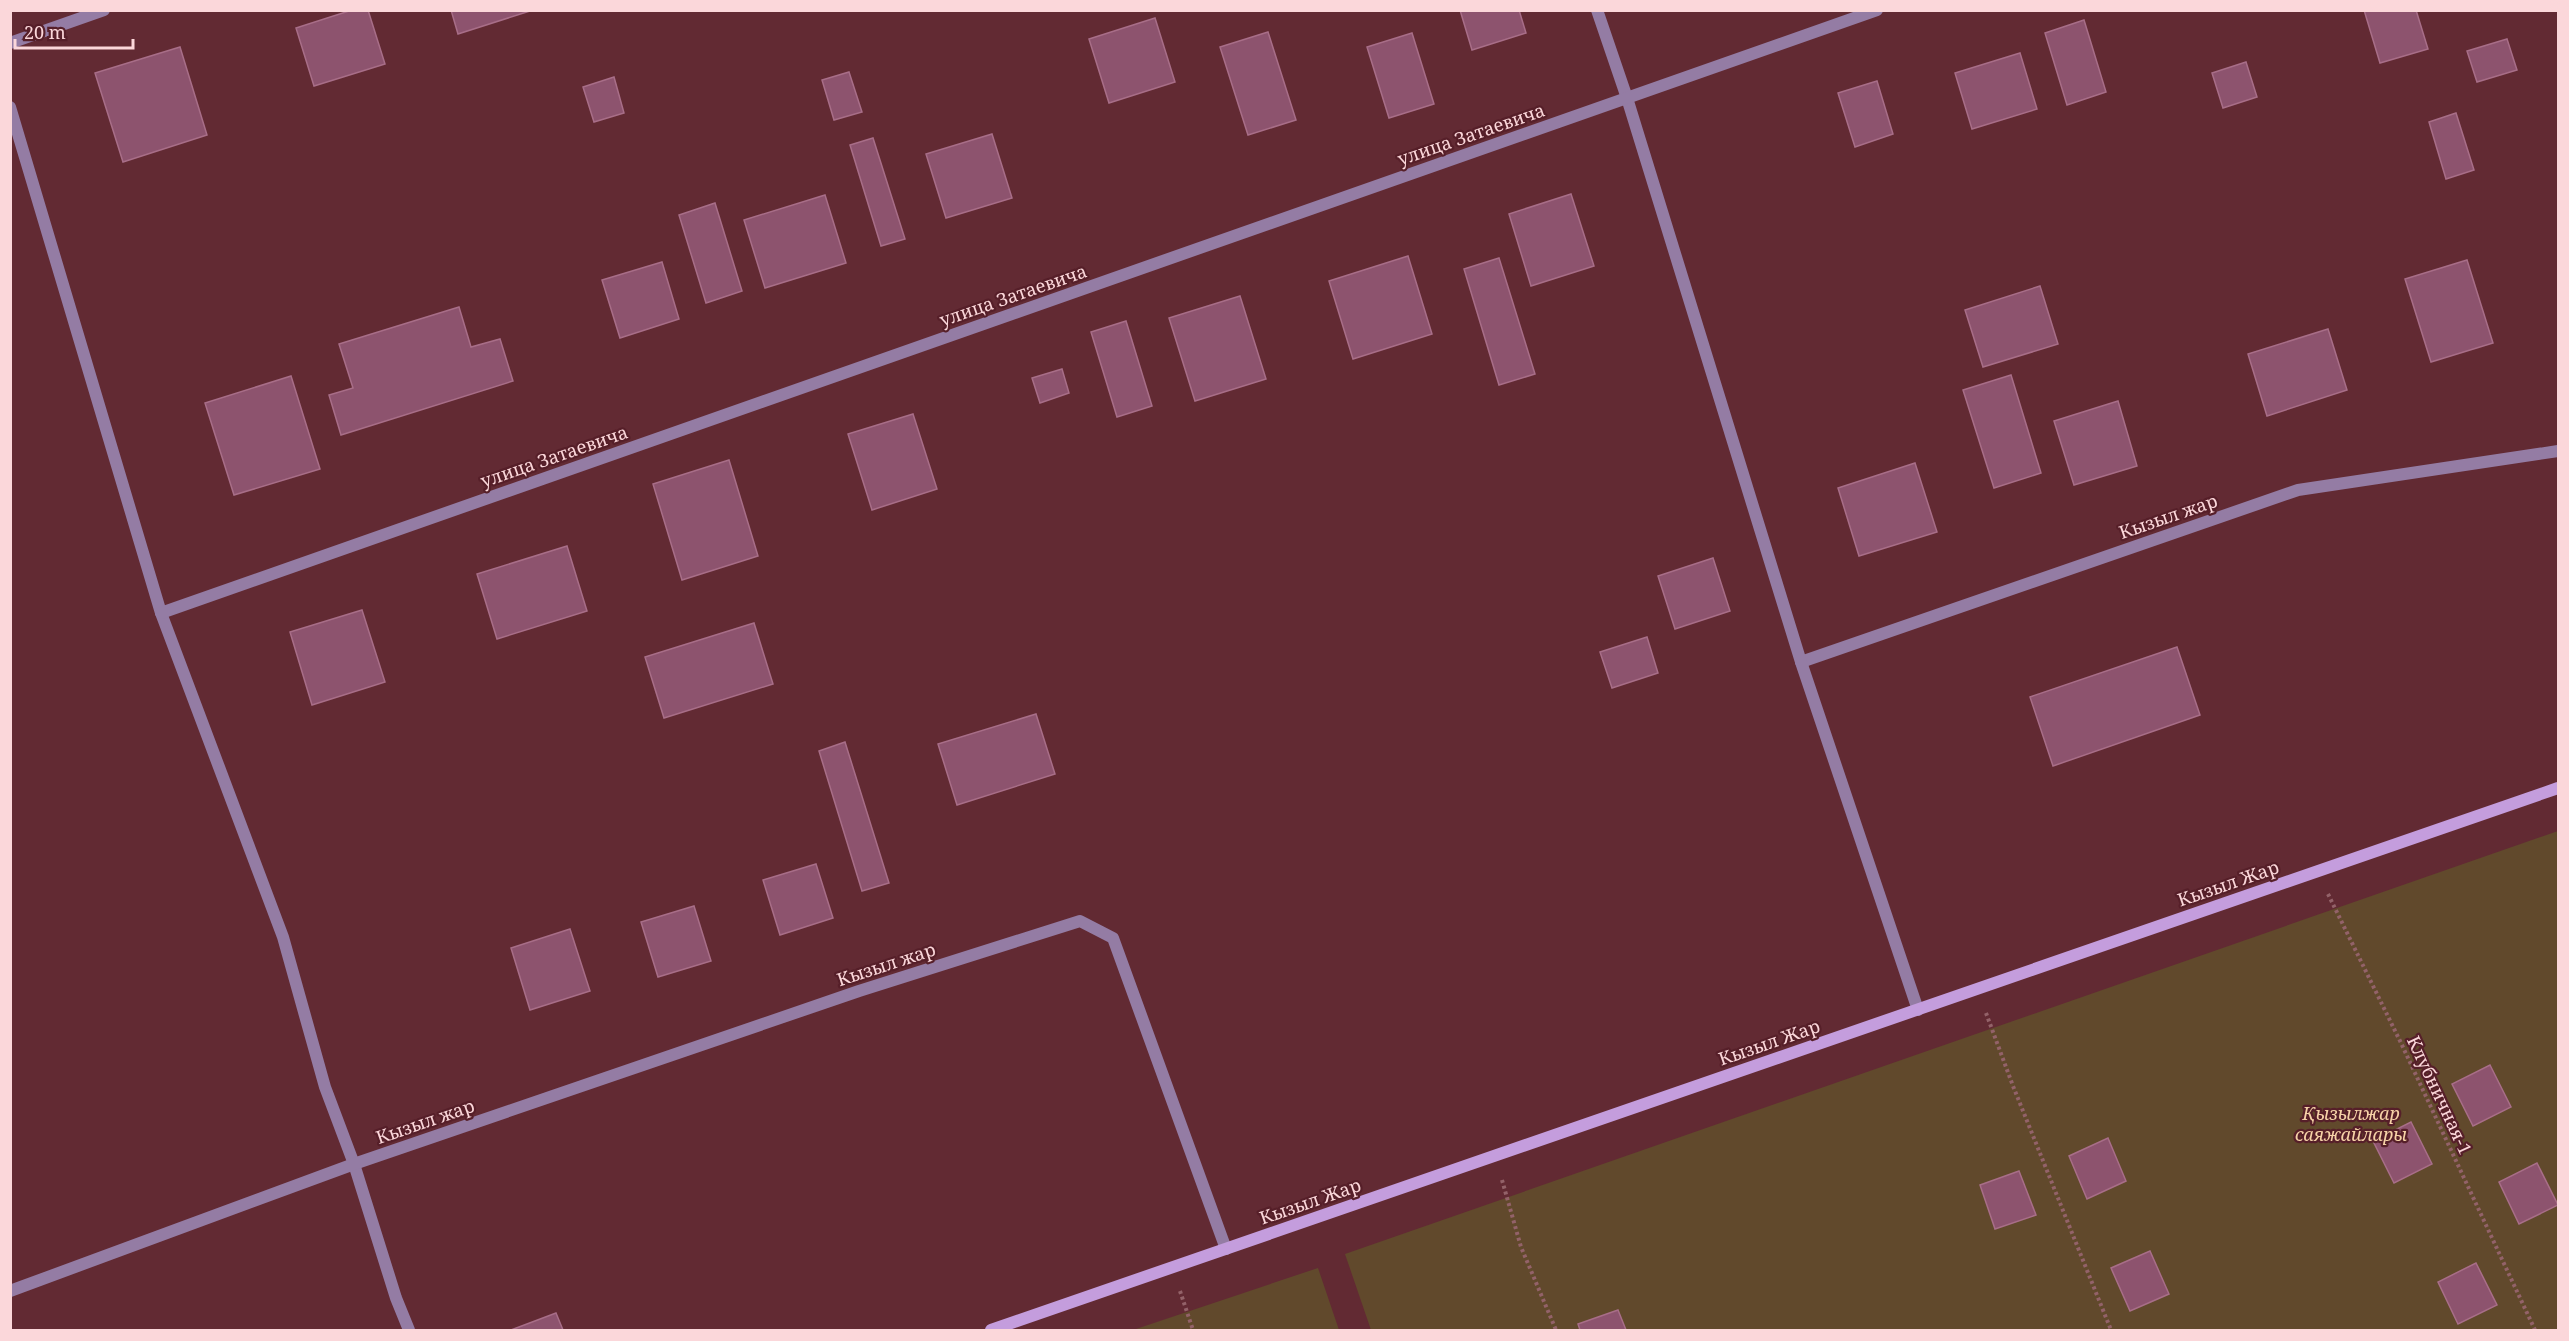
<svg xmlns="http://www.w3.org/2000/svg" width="2569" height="1341" viewBox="0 0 2569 1341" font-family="'Noto Serif',serif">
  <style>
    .green { fill: #61492c }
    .building { fill: #8d536e; stroke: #a86e88; stroke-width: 1.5 }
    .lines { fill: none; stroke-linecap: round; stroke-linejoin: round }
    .path { stroke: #936269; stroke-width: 4; stroke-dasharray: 3 3; stroke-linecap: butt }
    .lane { stroke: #947ca4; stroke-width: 12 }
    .street { stroke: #947ca4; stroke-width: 12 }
    .secondary { stroke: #c49ddd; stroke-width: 12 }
    .labels { text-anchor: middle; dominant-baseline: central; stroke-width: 4.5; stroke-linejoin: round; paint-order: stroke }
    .street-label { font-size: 18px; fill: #fbd7da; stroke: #561f29 }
    .park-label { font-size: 18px; font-style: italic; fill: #f6d2a7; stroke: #561f29 }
  </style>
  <rect width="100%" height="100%" fill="#622a33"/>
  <!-- green -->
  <g class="green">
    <polygon points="2558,831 2558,1330 1371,1330 1345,1254"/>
    <polygon points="1318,1268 1339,1330 1133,1330"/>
  </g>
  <!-- building -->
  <g class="building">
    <polygon points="352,10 368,10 385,64 314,86 296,28"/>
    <polygon points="451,10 533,10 458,34"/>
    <polygon points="1460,10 1519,10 1526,33 1472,50"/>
    <polygon points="2364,10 2416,10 2428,49 2380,63"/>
    <polygon points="1155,18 1175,82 1109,103 1089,39"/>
    <polygon points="2084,20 2106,92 2067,105 2045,33"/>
    <polygon points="1268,32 1296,120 1248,135 1220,47"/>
    <polygon points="1412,33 1434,104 1389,118 1367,47"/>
    <polygon points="2507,39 2517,70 2477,82 2467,51"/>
    <polygon points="180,47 207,135 123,162 95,73"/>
    <polygon points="2020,53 2037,109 1972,129 1955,73"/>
    <polygon points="2246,62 2257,97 2223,108 2212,73"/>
    <polygon points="849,72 862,112 834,120 822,80"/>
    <polygon points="614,77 624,113 594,122 583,87"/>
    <polygon points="1877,81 1893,134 1855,147 1838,93"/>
    <polygon points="2456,113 2474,170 2446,179 2429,122"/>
    <polygon points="992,134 1012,198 946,218 926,154"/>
    <polygon points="873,138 905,239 881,246 850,145"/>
    <polygon points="1571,194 1594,266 1531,286 1509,214"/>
    <polygon points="825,195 846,263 765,288 744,220"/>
    <polygon points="715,203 742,291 706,303 679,215"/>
    <polygon points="1408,256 1432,334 1353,359 1329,281"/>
    <polygon points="1499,258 1535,374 1499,385 1464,269"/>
    <polygon points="2467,260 2493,343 2431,362 2405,279"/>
    <polygon points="662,262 679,319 620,338 602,280"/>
    <polygon points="2040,286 2058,344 1983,367 1965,310"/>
    <polygon points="1240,296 1266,379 1195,401 1169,318"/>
    <polygon points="459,307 471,347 500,339 513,381 341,435 329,395 353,388 339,344"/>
    <polygon points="1126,321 1152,406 1117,417 1091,332"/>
    <polygon points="2328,329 2347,390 2267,416 2248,354"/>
    <polygon points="1062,369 1069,393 1040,403 1032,378"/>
    <polygon points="2011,375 2041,473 1994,488 1963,390"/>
    <polygon points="291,376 320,469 234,495 205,403"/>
    <polygon points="2118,401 2137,466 2074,485 2054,421"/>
    <polygon points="913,414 937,489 872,510 848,434"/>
    <polygon points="729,460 758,556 682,580 653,484"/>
    <polygon points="1915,463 1937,532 1859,556 1838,488"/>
    <polygon points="567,546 587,611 497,639 477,574"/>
    <polygon points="1713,558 1730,611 1675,629 1658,576"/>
    <polygon points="362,610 385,682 312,705 290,632"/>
    <polygon points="754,623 773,684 664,718 645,657"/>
    <polygon points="1647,637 1658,673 1612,688 1600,652"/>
    <polygon points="2177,647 2200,715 2053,766 2030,697"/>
    <polygon points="1036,714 1055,774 957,805 938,744"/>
    <polygon points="845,742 889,883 862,891 819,751"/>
    <polygon points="816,864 833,918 780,935 763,880"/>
    <polygon points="694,906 711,961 658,977 641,922"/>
    <polygon points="570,929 590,991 530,1010 511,948"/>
    <polygon points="2490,1065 2511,1107 2473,1126 2452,1084"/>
    <polygon points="2411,1122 2432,1164 2394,1183 2373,1141"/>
    <polygon points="2108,1138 2126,1181 2087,1199 2069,1156"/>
    <polygon points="2537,1163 2558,1205 2519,1224 2499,1182"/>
    <polygon points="2019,1171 2036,1215 1995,1229 1980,1185"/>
    <polygon points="2150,1251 2169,1294 2130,1311 2111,1268"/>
    <polygon points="2476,1263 2497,1305 2458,1324 2438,1282"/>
    <polygon points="1618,1310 1626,1330 1580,1330 1578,1324"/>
    <polygon points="556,1313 563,1330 511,1330"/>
  </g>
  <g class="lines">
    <!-- path -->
    <g class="path">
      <polyline points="2328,894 2401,1043 2535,1330"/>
      <polyline points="1986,1013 2013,1086 2111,1330"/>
      <polyline points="1502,1180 1521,1247 1556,1330"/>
      <polyline points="1180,1291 1193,1330"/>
    </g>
    <!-- lane -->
    <g class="lane">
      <polyline points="10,107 161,613 283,937 325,1087 354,1164 396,1298 409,1330"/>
      <polyline points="1801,662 2298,490 2558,451"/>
    </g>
    <!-- street -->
    <g class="street">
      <polyline points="1597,10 1627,98 1801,662 1918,1010"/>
      <polyline points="10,43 104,10"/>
      <polyline points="161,613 1877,10"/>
      <polyline points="10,1291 354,1164 859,991 1080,921 1113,938 1226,1249"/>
    </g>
    <!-- secondary -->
    <polyline class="secondary" points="991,1330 2558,788"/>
  </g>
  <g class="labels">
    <!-- street labels -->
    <g class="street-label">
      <text transform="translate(1471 134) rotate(-19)">улица Затаевича</text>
      <text transform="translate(1013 295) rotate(-19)">улица Затаевича</text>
      <text transform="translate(554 456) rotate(-19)">улица Затаевича</text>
      <text transform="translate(2168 516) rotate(-19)">Кызыл жар</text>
      <text transform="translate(2228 883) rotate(-19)">Кызыл Жар</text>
      <text transform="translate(886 964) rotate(-18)">Кызыл жар</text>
      <text transform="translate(1769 1042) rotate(-19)">Кызыл Жар</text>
      <text transform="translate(2440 1095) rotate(65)">Клубничная-1</text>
      <text transform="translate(425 1121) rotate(-19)">Кызыл жар</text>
      <text transform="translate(1310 1201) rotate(-19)">Кызыл Жар</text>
    </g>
    <!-- park labels -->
    <g class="park-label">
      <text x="2351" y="1113">Қызылжар<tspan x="2351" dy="21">саяжайлары</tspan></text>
    </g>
  </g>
  <!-- border -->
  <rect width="2569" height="1341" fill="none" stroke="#fbd7da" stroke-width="24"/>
  <!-- scale -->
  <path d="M15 39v9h118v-9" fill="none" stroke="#fbd7da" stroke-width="3"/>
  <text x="24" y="39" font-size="18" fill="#fbd7da" stroke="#561f29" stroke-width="4.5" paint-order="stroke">20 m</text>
</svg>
